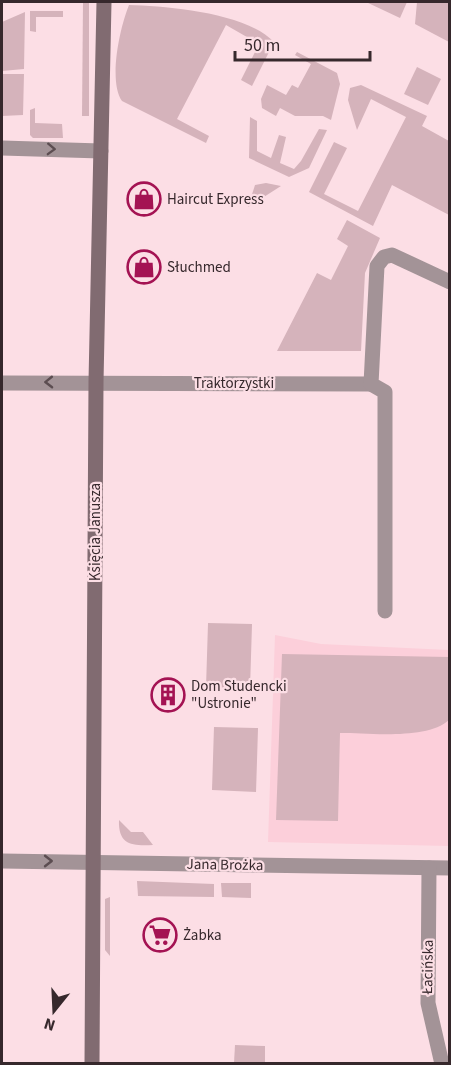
<svg xmlns="http://www.w3.org/2000/svg" width="451" height="1065" viewBox="0 0 451 1065" font-family="'Source Sans 3',sans-serif">
  <style>
    .built { fill: #fccfda }
    .green { fill: #d5b3bb }
    .lines { fill: none; stroke-linecap: round; stroke-linejoin: round }
    .street { stroke: #a39397; stroke-width: 15 }
    .secondary { stroke: #816b71; stroke-width: 15 }
    .oneway { stroke: #5c4d51 }
    .labels { text-anchor: middle; dominant-baseline: central; stroke-width: 4.5; stroke-linejoin: round; paint-order: stroke }
    .poi-label { font-size: 15px; fill: #36282c; stroke: #fcdee5; text-anchor: start }
    .street-label { font-size: 15px; fill: #36282c; stroke: #fcdee5 }
  </style>
  <rect width="100%" height="100%" fill="#fcdee5"/>
  <!-- built -->
  <polygon class="built" points="275,635 321,644 449,650 449,846 268,842"/>
  <!-- green -->
  <g class="green">
    <polygon points="83,2 89,2 89,116 82,116"/>
    <polygon points="366,2 407,2 400,18"/>
    <polygon points="417,2 449,2 449,42 415,24"/>
    <path d="M129,5c39,1 118,8 145,37l-22,44 -11,-6 18,-36 -33,-19 -49,94 32,17 -3,7 -84,-42c-14,-20 -2,-74 7,-96z"/>
    <polygon points="30,11 63,11 63,17 36,17 36,32 30,31"/>
    <polygon points="25,12 24,69 2,71 3,74 24,74 23,115 2,116 2,22"/>
    <polygon points="297,52 337,73 340,84 331,120 323,116 295,116 280,108 276,116 262,108 261,99 267,85 286,95 292,85 298,88 311,64 295,55"/>
    <polygon points="417,67 441,79 428,105 404,94"/>
    <polygon points="361,85 427,116 422,126 449,141 449,215 392,185 373,226 309,192 334,142 347,148 324,194 358,211 406,117 371,99 357,130 348,100 350,88"/>
    <polygon points="35,108 35,123 62,124 63,138 33,138 30,135 30,110"/>
    <polygon points="250,117 257,121 257,151 271,158 279,135 286,137 280,163 294,169 301,161 319,129 327,130 309,168 289,177 249,158"/>
    <polygon points="266,183 281,186 248,207 255,185"/>
    <polygon points="347,220 380,238 365,273 361,351 277,351 317,273 331,280 348,246 337,239"/>
    <polygon points="208,623 252,624 250,688 206,687"/>
    <path d="M282,654l167,3v63c-22,20 -79,13 -109,13l-2,88 -62,-1z"/>
    <polygon points="214,727 258,728 256,792 212,790"/>
    <path d="M119,820l12,12h12l10,13c-21,1 -35,0 -34,-25z"/>
    <polygon points="137,881 214,884 214,897 138,896"/>
    <polygon points="221,883 251,883 251,898 222,897"/>
    <polygon points="110,897 110,956 105,950 105,899"/>
    <polygon points="235,1045 265,1046 265,1063 234,1063"/>
  </g>
  <g class="lines">
    <!-- street -->
    <g class="street">
      <polyline points="2,148 101,151"/>
      <polyline points="2,383 371,384"/>
      <polyline points="385,611 385,392 371,384 377,266 384,257 392,255 450,282"/>
      <polyline points="2,861 450,868"/>
      <polyline points="429,868 428,1003 442,1064"/>
    </g>
    <!-- secondary -->
    <polyline class="secondary" points="92,1064 96,382 104,2"/>
  </g>
  <!-- one-way arrows -->
  <defs><path id="oneway-chevron" d="M-2-3.5L2.5 0L-2 3.5" fill="none" stroke-width="1.6" stroke-linecap="round" stroke-linejoin="round" transform="scale(1.5)"/></defs>
  <g class="oneway">
    <use href="#oneway-chevron" transform="translate(51 149) rotate(2)"/>
    <use href="#oneway-chevron" transform="translate(49 382) rotate(179)"/>
    <use href="#oneway-chevron" transform="translate(48 861)"/>
  </g>
  <!-- icons -->
  <defs>
    <symbol id="shop-ring" viewBox="-11 -11 22 22"><circle r="9.5" fill="#fcdee5" stroke="#a41353" stroke-width="1.5"/><path d="M-5-2.5h2.3a2.7 3.5 0 0 1 5.4 0H5L5.5 6h-11ZM-1.5-2.5h3a1.5 2.3 0 0 0-3 0Z" fill="#a41353"/></symbol>
    <symbol id="building-ring" viewBox="-11 -11 22 22"><circle r="9.5" fill="#fcdee5" stroke="#a41353" stroke-width="1.5"/><path d="M-4-6H4V6H1V3H-1V6H-4ZM-2.5-4.3h1.7v1.8h-1.7ZM.8-4.3h1.7v1.8H.8ZM-2.5-1h1.7V.8h-1.7ZM.8-1h1.7V.8H.8Z" fill="#a41353"/></symbol>
    <symbol id="supermarket-ring" viewBox="-11 -11 22 22"><circle r="9.5" fill="#fcdee5" stroke="#a41353" stroke-width="1.5"/><path d="M-6-5.5h2.5l.6 2H6L4.5 2H-2.5L-4.4-4H-6ZM-1.5 3.2a1.3 1.3 0 1 0 .1 0ZM3 3.2a1.3 1.3 0 1 0 .1 0Z" fill="#a41353"/></symbol>
  </defs>
  <g fill-rule="evenodd">
    <use href="#shop-ring" x="125" y="180" width="38" height="38"/>
    <use href="#shop-ring" x="125" y="248" width="38" height="38"/>
    <use href="#building-ring" x="149" y="676" width="38" height="38"/>
    <use href="#supermarket-ring" x="141" y="916" width="38" height="38"/>
  </g>
  <g class="labels">
    <!-- poi labels -->
    <g class="poi-label">
      <text x="167" y="199">Haircut Express</text>
      <text x="167" y="267">Słuchmed</text>
      <text x="191" y="686">Dom Studencki<tspan x="191" dy="17">"Ustronie"</tspan></text>
      <text x="183" y="935">Żabka</text>
    </g>
    <!-- street labels -->
    <g class="street-label">
      <text x="234" y="383">Traktorzystki</text>
      <text transform="translate(95 532) rotate(-90)">Księcia Janusza</text>
      <text transform="translate(225 865) rotate(1)">Jana Brożka</text>
      <text transform="translate(428 967) rotate(-89)">Łacińska</text>
    </g>
  </g>
  <!-- border -->
  <rect width="451" height="1065" fill="none" stroke="#36282c" stroke-width="6"/>
  <!-- north arrow -->
  <g transform="translate(54 1011) rotate(198)" stroke="#fcdee5" stroke-width="4.5" paint-order="stroke">
  <path d="M0-4.5L10 22L0 15L-10 22Z" fill="#36282c"/>
  <text y="-9" font-size="16" font-weight="bold" text-anchor="middle" fill="#36282c">N</text>
  </g>
  <!-- scale -->
  <path d="M235 51v9h135v-9" fill="none" stroke="#36282c" stroke-width="3"/>
  <text x="244" y="51" font-size="18" fill="#36282c" stroke="#fcdee5" stroke-width="4.5" paint-order="stroke">50 m</text>
</svg>
